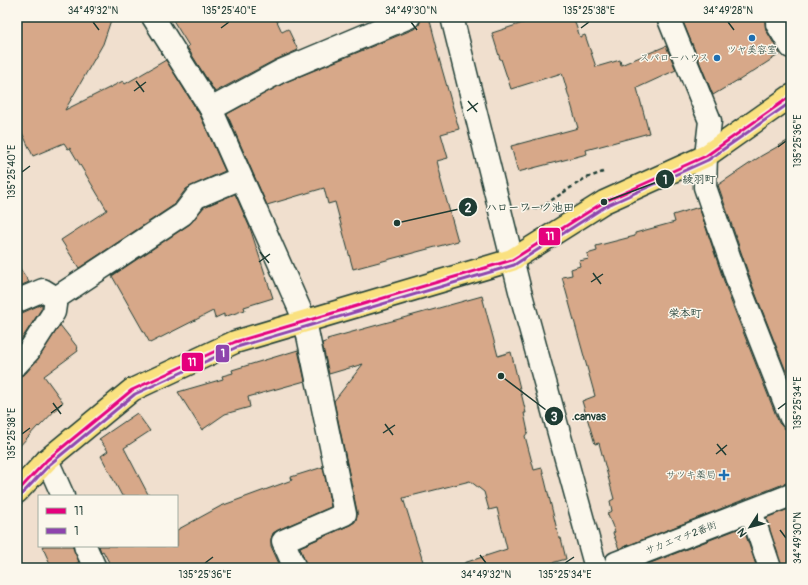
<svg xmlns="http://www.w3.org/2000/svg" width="808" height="585" viewBox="0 0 808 585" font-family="Pangolin,'Klee One',sans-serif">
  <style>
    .building { fill: #d7a889; stroke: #1f3d34 }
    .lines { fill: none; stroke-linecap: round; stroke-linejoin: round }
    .street-casing { stroke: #1f3d34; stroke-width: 25 }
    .secondary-casing { stroke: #1f3d34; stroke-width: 25 }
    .primary-casing { stroke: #1f3d34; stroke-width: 25 }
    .path { stroke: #1f3d34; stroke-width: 2.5; stroke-dasharray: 4 3; stroke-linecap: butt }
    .street { stroke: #fbf7ec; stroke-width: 22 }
    .secondary { stroke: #fbf7ec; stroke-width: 22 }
    .primary { stroke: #fae180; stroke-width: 22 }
    .bus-1-casing { stroke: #fbf7ec; stroke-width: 6 }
    .bus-2-casing { stroke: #fbf7ec; stroke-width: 6 }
    .bus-1 { stroke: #e5007d; stroke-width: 3 }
    .bus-2 { stroke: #8e44ad; stroke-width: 3 }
    .ticks { fill: none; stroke: #1f3d34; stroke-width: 1.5 }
    .poi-dot { fill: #1f6fb2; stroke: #fbf7ec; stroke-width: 1.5 }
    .labels { text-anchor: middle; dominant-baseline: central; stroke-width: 3; stroke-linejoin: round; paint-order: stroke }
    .poi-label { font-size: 10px; fill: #1f3d34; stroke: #fbf7ec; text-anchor: end }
    .street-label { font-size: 10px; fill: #1f3d34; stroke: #fbf7ec }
    .neighbourhood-label { font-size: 11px; font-weight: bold; fill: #1f3d34; stroke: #fbf7ec }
    .leader { fill: none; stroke: #1f3d34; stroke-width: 1.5 }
    .callout-dot { fill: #1f3d34; stroke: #fbf7ec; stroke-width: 1.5 }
    .mark-label { font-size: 12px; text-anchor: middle; font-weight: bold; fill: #fff }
    .callout-label { font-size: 11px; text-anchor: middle; font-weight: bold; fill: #1f3d34; stroke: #fbf7ec; stroke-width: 3; stroke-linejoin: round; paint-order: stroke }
    .line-badge { stroke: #fbf7ec; stroke-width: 1.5 }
    .badge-label { font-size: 11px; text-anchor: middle; font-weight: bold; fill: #fff }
    .neatline { fill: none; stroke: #1f3d34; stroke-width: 1.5 }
    .ticks-label { font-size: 10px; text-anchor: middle; fill: #1f3d34 }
  </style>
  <rect width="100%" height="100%" fill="#f0dfce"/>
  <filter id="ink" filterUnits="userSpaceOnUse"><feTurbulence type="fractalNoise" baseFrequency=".025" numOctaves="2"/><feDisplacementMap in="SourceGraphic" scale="8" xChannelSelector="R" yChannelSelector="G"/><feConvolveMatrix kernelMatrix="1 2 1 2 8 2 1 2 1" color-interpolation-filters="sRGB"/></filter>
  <g filter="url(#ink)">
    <!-- building -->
    <g class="building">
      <polygon points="23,17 112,17 103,44 65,110 123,81 125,84 166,60 200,115 225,171 191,186 186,189 174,205 79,268 61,240 107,210 70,148 68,149 64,143 33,156 17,122 17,35"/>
      <polygon points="171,17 275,17 282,32 288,29 298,50 275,60 215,92 187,47 189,46"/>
      <polygon points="429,17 437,48 436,48 459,129 441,134 448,158 437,161 441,177 440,177 458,241 353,269 335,202 328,204 324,188 267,205 227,114 286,82 414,29 419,25 421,19"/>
      <polygon points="541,17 573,17 580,37 585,35 596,67 620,60 621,65 666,46 676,70 637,88 649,133 586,150 587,154 518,172 511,146 578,128 562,73 511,89 501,59 500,59 492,33"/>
      <polygon points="681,17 765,17 765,23 766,30 780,54 738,81 738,80 713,95"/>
      <polygon points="791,139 791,384 753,287 718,185 761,156"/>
      <polygon points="235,194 250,228 273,298 244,307 245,310 224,317 224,314 215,318 213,311 150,343 112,276 190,224 204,207"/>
      <polygon points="699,207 729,296 779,423 784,428 791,430 791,483 786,483 619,549 613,533 615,532 607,513 612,511 610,501 614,499 599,443 595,444 582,401 595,396 562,277 572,275 571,269 580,266 579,261 589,259 587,254 597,251 596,246 635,236 635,233 675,222 673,215"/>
      <polygon points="17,264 29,282 17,287"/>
      <polygon points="482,296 498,356 511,352 526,413 524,413 528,432 525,436 534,470 542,468 559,538 561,538 566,559 534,568 465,568 464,563 507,549 497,508 489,510 484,492 470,481 403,498 425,568 307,568 300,547 350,525 355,522 357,517 357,511 334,401 363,364 329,374 322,343 328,341 327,339"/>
      <polygon points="42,304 42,308 17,346 17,313 22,313"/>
      <polygon points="60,325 78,348 77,349 78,351 44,376 63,402 39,427 38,426 17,449 17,376 21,376 26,373 38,359"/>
      <polygon points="298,350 305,381 248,397 250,407 225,414 202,430 178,392 223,379 222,376 233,373 232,370"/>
      <polygon points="137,413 150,431 124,448 149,496 122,496 101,456 108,451 99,439"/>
      <polygon points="323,467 331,507 278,530 273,533 271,539 271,546 281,568 112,568 103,551 101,552 99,546 177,546 177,530 221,506 292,480 291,477"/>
      <polygon points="791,508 791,568 782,568 766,518"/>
      <polygon points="743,527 757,568 638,568"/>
      <polygon points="42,546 73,546 79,562 67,568 52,568"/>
    </g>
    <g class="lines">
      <defs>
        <g id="street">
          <polyline points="153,17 211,109 305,321 345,514 283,541 295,568"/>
          <polyline points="668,17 710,121 706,156 705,187 741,291 791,418"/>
          <polyline points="778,17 777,24 791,47"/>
          <polyline points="211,109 281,71 409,17"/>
          <polyline points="17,301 43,290 56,298"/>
          <polyline points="17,364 29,351 54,312 56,298 183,214 196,197 241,178"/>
          <polyline points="47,460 63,496"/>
          <polyline points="751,511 770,568"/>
          <polyline points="85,546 95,568"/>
          <polyline points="616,563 791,495"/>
        </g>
        <polyline id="secondary" points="452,17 520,291 596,568"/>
        <polyline id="primary" points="17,492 47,460 132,390 235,342 512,260 604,202 706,156 791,96"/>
      </defs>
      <!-- street casing -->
      <use href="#street" class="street-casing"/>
      <!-- secondary casing -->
      <use href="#secondary" class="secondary-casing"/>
      <!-- primary casing -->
      <use href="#primary" class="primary-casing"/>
      <!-- path -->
      <polyline class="path" points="526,208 538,209 584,179 603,172"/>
      <!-- street -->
      <use href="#street" class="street"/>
      <!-- secondary -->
      <use href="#secondary" class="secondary"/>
      <!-- primary -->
      <use href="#primary" class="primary"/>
      <defs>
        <polyline id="bus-1" points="17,492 47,460 132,390 235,342 512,260 604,202 706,156 791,96"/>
        <polyline id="bus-2" points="21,495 50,464 135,394 237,347 514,265 606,206 708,160 791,102"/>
      </defs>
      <!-- bus-1 casing -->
      <use href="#bus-1" class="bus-1-casing"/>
      <!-- bus-2 casing -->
      <use href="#bus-2" class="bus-2-casing"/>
      <!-- bus-1 -->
      <use href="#bus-1" class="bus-1"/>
      <!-- bus-2 -->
      <use href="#bus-2" class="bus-2"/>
    </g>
  </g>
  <!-- ticks -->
  <path class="ticks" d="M93,22l6,8M411,22l6,8M728,22l6,8M221,28l8,-6M581,28l8,-6M136,81l8,11M134,91l12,-9M468,101l9,11M467,111l11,-8M778,147l8,-6M22,172l8,-6M260,252l9,11M259,262l11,-8M593,273l8,11M591,282l12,-8M53,403l8,11M778,409l8,-6M51,413l11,-8M385,424l8,11M383,433l12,-8M22,434l8,-6M717,444l9,11M716,454l11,-9M780,530l6,8M480,555l6,8M205,563l8,-6M565,563l9,-6"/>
  <!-- markers -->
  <g class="poi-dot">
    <circle cx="752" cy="38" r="4"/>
    <circle cx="717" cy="58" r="4"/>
    <path d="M722 469h4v4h4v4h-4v4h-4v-4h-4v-4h4z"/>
  </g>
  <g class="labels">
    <!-- poi labels -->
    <g class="poi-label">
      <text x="752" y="50" text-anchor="middle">ツヤ美容室</text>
      <text x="709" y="58">スパローハウス</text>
      <text x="716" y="475">サツキ薬局</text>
    </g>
    <!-- street labels -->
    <g class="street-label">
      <text transform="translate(681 538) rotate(-21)">サカエマチ2番街</text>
    </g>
    <!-- neighbourhood labels -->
    <g class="neighbourhood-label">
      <text x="685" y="313">栄本町</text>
    </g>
  </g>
  <!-- callouts -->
  <path class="leader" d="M604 202L665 179M397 223L468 207M501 376L554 416"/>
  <g class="callout-dot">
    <circle cx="604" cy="202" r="4"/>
    <circle cx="397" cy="223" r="4"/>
    <circle cx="501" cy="376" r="4"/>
    <circle cx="665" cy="179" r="10"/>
    <circle cx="468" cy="207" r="10"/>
    <circle cx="554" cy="416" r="10"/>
  </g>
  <g class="mark-label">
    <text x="665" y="184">1</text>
    <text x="468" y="212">2</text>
    <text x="554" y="421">3</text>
  </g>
  <g class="callout-label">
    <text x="699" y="183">綾羽町</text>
    <text x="530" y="211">ハローワーク池田</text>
    <text x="589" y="420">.canvas</text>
  </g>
  <g class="line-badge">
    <rect x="538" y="227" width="23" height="19" rx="4" fill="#e5007d"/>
    <rect x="215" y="344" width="15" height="19" rx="4" fill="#8e44ad"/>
    <rect x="181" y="352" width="23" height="20" rx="4" fill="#e5007d"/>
  </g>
  <g class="badge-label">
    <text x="550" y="240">11</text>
    <text x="223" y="357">1</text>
    <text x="192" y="366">11</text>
  </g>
  <!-- margin -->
  <rect width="808" height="585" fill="none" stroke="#fbf7ec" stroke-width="44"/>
  <!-- legend -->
  <rect x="38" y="495" width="140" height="52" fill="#fbf7ec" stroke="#a3ada2"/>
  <rect x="46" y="508" width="20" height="6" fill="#e5007d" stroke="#a3ada2"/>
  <text x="74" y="515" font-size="12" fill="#1f3d34">11</text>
  <rect x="46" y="528" width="20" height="6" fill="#8e44ad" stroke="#a3ada2"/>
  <text x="74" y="535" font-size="12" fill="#1f3d34">1</text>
  <!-- north arrow -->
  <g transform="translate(750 527) rotate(234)" stroke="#fbf7ec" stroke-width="3" paint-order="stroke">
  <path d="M0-3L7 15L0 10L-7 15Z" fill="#1f3d34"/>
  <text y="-6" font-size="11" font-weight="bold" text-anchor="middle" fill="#1f3d34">N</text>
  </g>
  <rect x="22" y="22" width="764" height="541" class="neatline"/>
  <g class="ticks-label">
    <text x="93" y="14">34°49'32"N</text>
    <text x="229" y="14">135°25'40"E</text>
    <text x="411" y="14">34°49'30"N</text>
    <text x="589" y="14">135°25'38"E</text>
    <text x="728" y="14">34°49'28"N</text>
    <text transform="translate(797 141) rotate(-90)" y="4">135°25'36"E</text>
    <text transform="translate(11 172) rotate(-90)" y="4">135°25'40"E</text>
    <text transform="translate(797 403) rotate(-90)" y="4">135°25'34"E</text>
    <text transform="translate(11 434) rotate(-90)" y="4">135°25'38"E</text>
    <text transform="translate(797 538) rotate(-90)" y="4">34°49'30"N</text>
    <text x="205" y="578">135°25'36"E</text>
    <text x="486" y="578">34°49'32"N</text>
    <text x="565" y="578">135°25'34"E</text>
  </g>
</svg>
